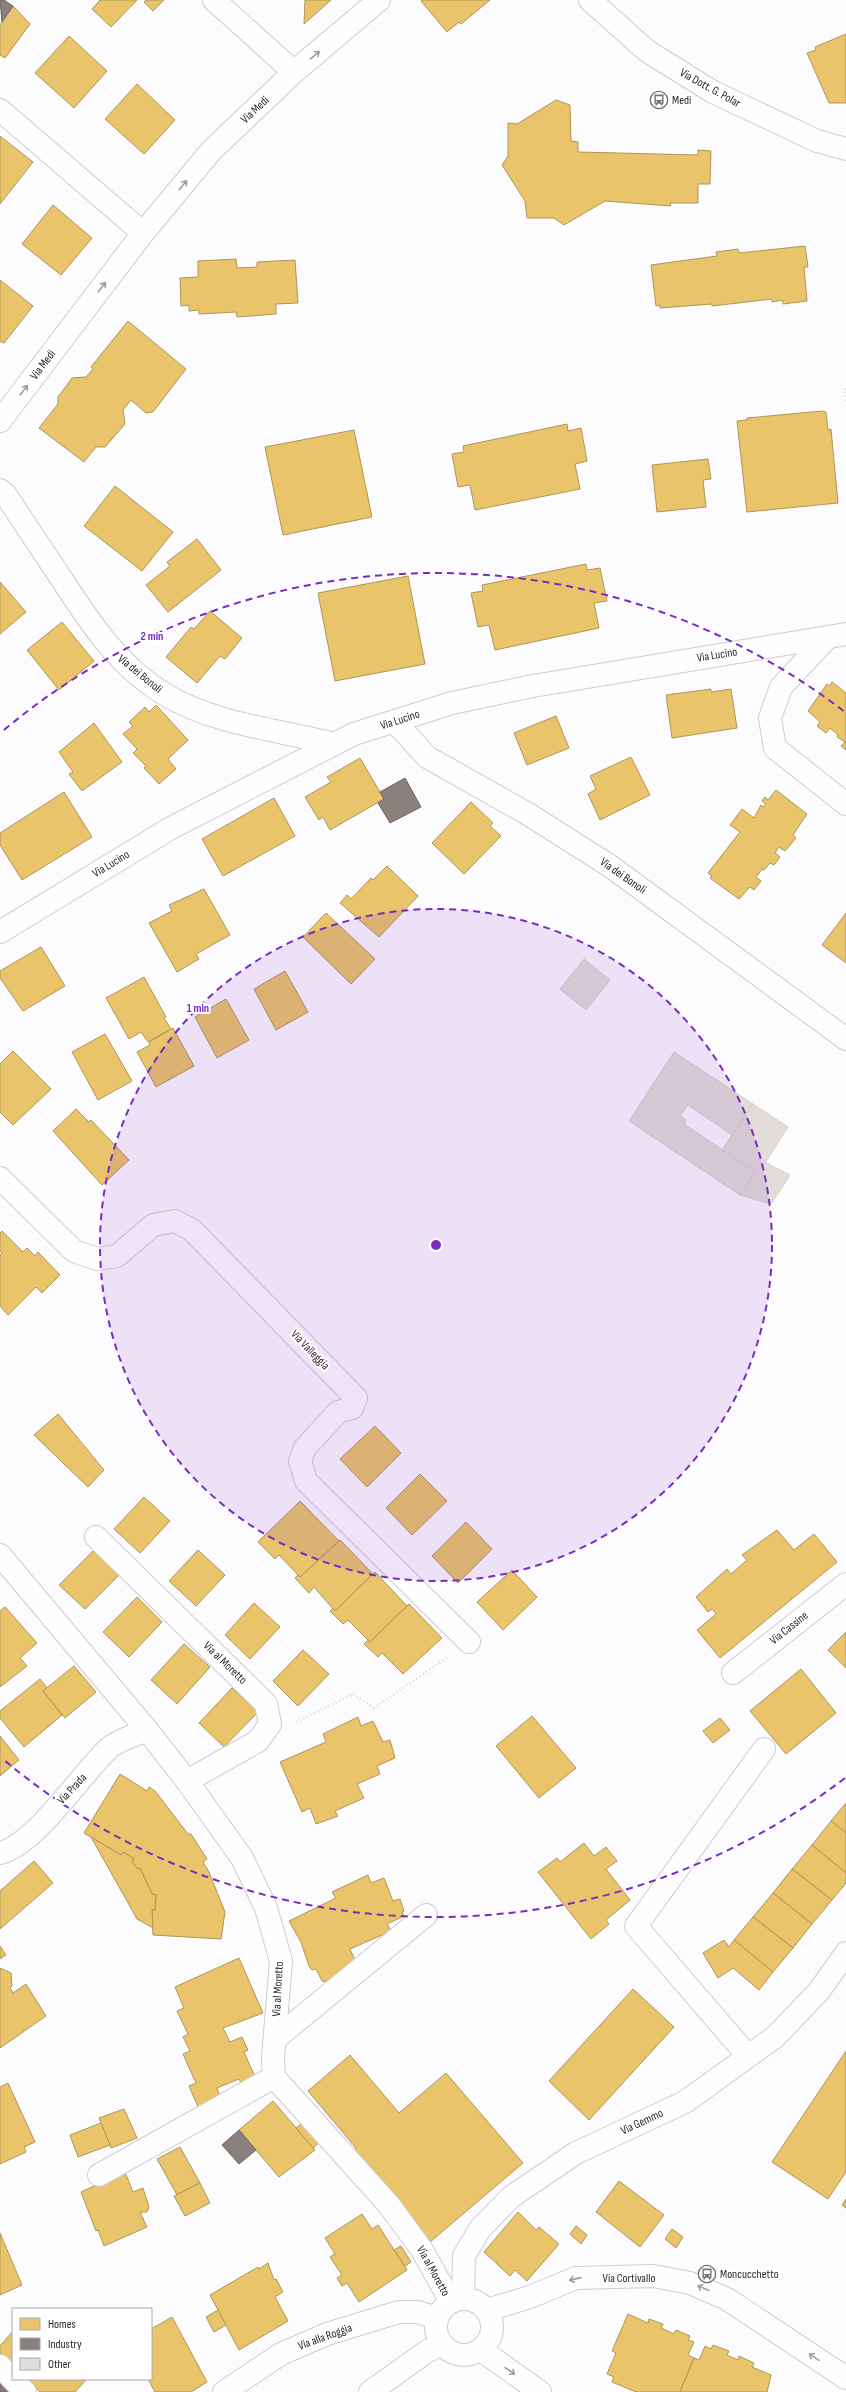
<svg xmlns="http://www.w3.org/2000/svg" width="846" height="2392" viewBox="0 0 846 2392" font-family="'Sofia Sans Condensed',sans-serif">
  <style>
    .homes { fill: #e9c46a; stroke: #b09558 }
    .industry { fill: #8a817c; stroke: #6d6665 }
    .building { fill: #e3ddd9; stroke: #d4d0cd }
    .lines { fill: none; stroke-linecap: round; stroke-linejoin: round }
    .minor-casing { stroke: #ceccd2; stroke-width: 24 }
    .path { stroke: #d7d6d9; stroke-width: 2.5; stroke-dasharray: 1 3; stroke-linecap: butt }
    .minor { stroke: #fffeff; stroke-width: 22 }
    .oneway { stroke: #9f9da1 }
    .ring { fill: none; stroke: #7b2cbf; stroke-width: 2; stroke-dasharray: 7 5 }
    .labels { text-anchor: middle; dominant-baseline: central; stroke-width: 4; stroke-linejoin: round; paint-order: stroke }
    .street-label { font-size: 12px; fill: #2a262f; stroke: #fff }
    .poi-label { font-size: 12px; fill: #2a262f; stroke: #fff; text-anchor: start }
    .centre { fill: #7b2cbf; stroke: #fff; stroke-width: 2 }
    .ring-label { font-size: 12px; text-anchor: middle; font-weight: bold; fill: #7b2cbf; stroke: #fff; stroke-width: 4; stroke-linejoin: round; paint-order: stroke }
  </style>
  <rect width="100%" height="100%" fill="#fcfbfe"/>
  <!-- homes -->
  <g class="homes">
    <polygon points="100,0 137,0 111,27 92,9"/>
    <polygon points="146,0 164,0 153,11 144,2"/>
    <polygon points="305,0 331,0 304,24"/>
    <polygon points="422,0 490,0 461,24 459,22 447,32 421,1"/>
    <polygon points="13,6 30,24 5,58 0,55 0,25"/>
    <polygon points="846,34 846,103 829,103 807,53 816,50 815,47"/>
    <polygon points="69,36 107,71 74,108 35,73"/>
    <polygon points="137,84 175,120 144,154 105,119"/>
    <polygon points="556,100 570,105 571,141 578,142 578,152 698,155 698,150 711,151 710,184 698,184 698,203 670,203 671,206 605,201 564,225 554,218 527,218 525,201 502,165 508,156 508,123 517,124"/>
    <polygon points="0,136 33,162 0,204"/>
    <polygon points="53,205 92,238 61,275 22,244"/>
    <polygon points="805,246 808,267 804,267 807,301 783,304 783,300 772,302 772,299 712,306 712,304 660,308 660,305 656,306 651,265 717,256 716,252 738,249 739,253"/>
    <polygon points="236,259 237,268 257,267 257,262 295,260 298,303 276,304 276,314 237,317 236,312 199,314 199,310 189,311 189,305 181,306 180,278 198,277 198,261"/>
    <polygon points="0,280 33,306 4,343 0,341"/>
    <polygon points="128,321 186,369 153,412 146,413 131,400 123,410 125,424 105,447 96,447 84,462 39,428 58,404 58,397 72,378 86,377 93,369 91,367"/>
    <polygon points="822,411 826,412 828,430 831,429 838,503 747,512 737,421 747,420 747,418"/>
    <polygon points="567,424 568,431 581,428 587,461 575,464 580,489 475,510 470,485 458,487 452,454 464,452 463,446"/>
    <polygon points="354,430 372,517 283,535 265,447"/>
    <polygon points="708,459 711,479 703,480 706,507 657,512 652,465"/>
    <polygon points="115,486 173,532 142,571 84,526"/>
    <polygon points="197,539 221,570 168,612 146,585 170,566 167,562"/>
    <polygon points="586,564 587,570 600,568 607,601 594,603 599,628 495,650 489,625 478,627 471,593 483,591 482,585"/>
    <polygon points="408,576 425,664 335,681 318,593"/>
    <polygon points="0,582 26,612 0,634"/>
    <polygon points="210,611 242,638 225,659 220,656 197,683 166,657 191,627 194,629"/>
    <polygon points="62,622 94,661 59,690 27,650"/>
    <polygon points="832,682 846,693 846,750 841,746 845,742 837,737 838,735 830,728 826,733 817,726 820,722 808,711 827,684 830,686"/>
    <polygon points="711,689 711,692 731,689 737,728 672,738 666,695"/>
    <polygon points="156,705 188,740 168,759 176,769 159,784 144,768 146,766 133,753 137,749 123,734 133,726 129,722 145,707 149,712"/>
    <polygon points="556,716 569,748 527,765 514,733"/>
    <polygon points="94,723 122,762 82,791 69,774 73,772 59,752"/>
    <polygon points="631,757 650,795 600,820 588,794 596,789 590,776"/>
    <polygon points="360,758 384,799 330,830 323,817 319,820 305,797 331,782 327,777"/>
    <polygon points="776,790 807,814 793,835 796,838 785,851 779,847 775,853 780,857 774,865 770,863 764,870 762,869 756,877 761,881 754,890 750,887 739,899 710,878 712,876 708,873 740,832 730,825 742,809 754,818 761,805 763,807 766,804 762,801 765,797 768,800"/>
    <polygon points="64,792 92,837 22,880 0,845 0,833"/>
    <polygon points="274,798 295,836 223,876 202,839"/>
    <polygon points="471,802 493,823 490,826 501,836 464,874 432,843"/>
    <polygon points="387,866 418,896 379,937 340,903 347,895 351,899 371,878 373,880"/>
    <polygon points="204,889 230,935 196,954 199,959 177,972 149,923 172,911 169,905"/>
    <polygon points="326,913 375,959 351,984 303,937"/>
    <polygon points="846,913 846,963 822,945"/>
    <polygon points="41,947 65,986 23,1011 0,978 0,971"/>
    <polygon points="285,971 308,1012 276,1030 254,989"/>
    <polygon points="144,977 166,1017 164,1018 171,1029 148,1042 141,1032 129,1039 106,998"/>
    <polygon points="226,999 249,1040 217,1058 195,1017"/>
    <polygon points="173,1028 194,1066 156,1087 137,1052 150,1045 149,1042"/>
    <polygon points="105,1034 132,1081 98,1100 72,1052"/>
    <polygon points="13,1051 51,1089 13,1125 0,1112 0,1064"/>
    <polygon points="76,1109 89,1122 91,1120 129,1160 102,1185 53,1131"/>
    <polygon points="2,1231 23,1252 27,1248 35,1256 38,1252 60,1275 42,1293 36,1287 8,1315 0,1306 0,1255 2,1253 0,1251 0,1233"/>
    <polygon points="58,1414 104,1470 88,1487 34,1435"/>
    <polygon points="375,1426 401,1453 367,1487 340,1459"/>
    <polygon points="420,1474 447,1501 412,1535 386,1508"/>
    <polygon points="144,1497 170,1521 140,1553 114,1529"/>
    <polygon points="300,1501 339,1541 300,1577 279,1555 275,1559 258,1542"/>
    <polygon points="466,1522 492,1549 458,1583 432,1556"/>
    <polygon points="777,1530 794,1550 814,1534 837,1562 720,1658 697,1630 716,1614 712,1609 708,1612 696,1597 727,1569 731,1574 747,1560 742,1555"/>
    <polygon points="340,1540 373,1574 335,1611 314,1587 309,1593 295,1578 298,1575 300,1577"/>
    <polygon points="94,1550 119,1575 85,1609 59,1585"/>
    <polygon points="198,1550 225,1575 196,1606 169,1581"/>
    <polygon points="512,1570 537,1597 503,1630 477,1602"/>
    <polygon points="375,1572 407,1606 370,1642 348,1620 343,1624 330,1611 333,1608 335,1611"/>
    <polygon points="137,1597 162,1622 129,1657 103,1632"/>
    <polygon points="254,1603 280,1627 250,1659 225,1635"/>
    <polygon points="409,1604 442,1638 403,1674 382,1653 378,1657 364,1644 368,1640 370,1642"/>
    <polygon points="5,1607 37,1643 20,1658 27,1666 0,1687 0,1611"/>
    <polygon points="846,1632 846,1668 828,1650"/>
    <polygon points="184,1644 210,1667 177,1704 151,1680"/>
    <polygon points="303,1650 329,1674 298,1706 273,1681"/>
    <polygon points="74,1666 96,1692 65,1718 43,1691"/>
    <polygon points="801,1669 836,1713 786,1754 750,1711"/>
    <polygon points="40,1679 47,1688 43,1691 62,1715 24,1747 0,1718 0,1711"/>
    <polygon points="232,1688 258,1712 224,1747 199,1723"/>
    <polygon points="532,1716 576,1768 539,1798 496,1746"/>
    <polygon points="358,1717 361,1726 373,1721 383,1742 390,1740 395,1758 377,1766 380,1774 357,1784 364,1798 335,1811 338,1816 316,1824 310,1808 302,1812 280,1762 326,1742 323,1734"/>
    <polygon points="720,1718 730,1730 713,1743 703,1731"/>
    <polygon points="0,1736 19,1760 0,1776"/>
    <polygon points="120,1774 147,1791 149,1787 155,1791 188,1834 191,1834 207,1859 203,1862 209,1872 225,1912 221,1939 153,1935 152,1910 155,1910 156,1895 152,1894 140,1868 138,1869 132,1862 134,1859 123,1852 121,1855 84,1833"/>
    <polygon points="846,1803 846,1833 831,1821"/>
    <polygon points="831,1821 846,1833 846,1873 812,1845"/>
    <polygon points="91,1837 121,1855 123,1852 134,1859 132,1862 138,1869 140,1868 152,1894 156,1895 155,1910 152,1910 153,1928 137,1919"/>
    <polygon points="584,1843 594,1856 606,1847 617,1861 606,1869 630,1900 606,1920 609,1924 591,1939 538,1872 557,1858 560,1862"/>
    <polygon points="812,1845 846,1873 846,1883 832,1900 792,1869"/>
    <polygon points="34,1861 53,1883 0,1929 0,1891"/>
    <polygon points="792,1869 832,1900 812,1924 773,1893"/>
    <polygon points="368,1875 371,1883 384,1878 393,1901 400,1899 404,1911 402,1912 404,1916 387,1924 391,1931 350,1949 357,1965 326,1982 322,1981 316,1969 312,1970 309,1966 301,1942 289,1921 336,1898 332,1892"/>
    <polygon points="773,1893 812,1924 793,1948 753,1917"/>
    <polygon points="753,1917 793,1948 773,1972 734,1940"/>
    <polygon points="724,1940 729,1947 734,1940 773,1972 759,1990 733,1968 718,1978 703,1953"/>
    <polygon points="0,1946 6,1955 0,1959"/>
    <polygon points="239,1958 263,2013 223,2028 230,2042 242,2037 248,2050 244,2052 255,2077 241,2083 239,2079 217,2088 221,2099 199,2109 189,2086 196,2083 183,2054 190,2051 183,2037 188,2034 177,2011 184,2008 175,1987"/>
    <polygon points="0,1968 11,1973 12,1986 10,1988 13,1993 26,1984 46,2016 0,2048"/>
    <polygon points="633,1989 674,2027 589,2120 549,2081"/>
    <polygon points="846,2051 846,2172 828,2199 772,2162"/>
    <polygon points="350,2055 399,2113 446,2073 523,2163 430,2242 352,2152 356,2148 308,2091"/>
    <polygon points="8,2083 35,2142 24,2147 26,2152 0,2164 0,2087"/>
    <polygon points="273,2101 315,2150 279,2177 239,2130"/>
    <polygon points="124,2109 137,2138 111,2148 99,2118"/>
    <polygon points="307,2119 323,2139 313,2148 296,2128"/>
    <polygon points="101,2123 110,2145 78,2157 70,2135"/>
    <polygon points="180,2147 200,2183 177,2195 157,2159"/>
    <polygon points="125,2172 133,2192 143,2188 149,2207 147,2212 140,2212 147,2227 104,2246 98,2230 96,2231 81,2192"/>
    <polygon points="619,2181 664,2215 640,2247 596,2212"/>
    <polygon points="200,2183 210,2203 185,2216 174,2196"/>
    <polygon points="846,2199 846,2208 842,2205"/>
    <polygon points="518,2212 536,2230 539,2227 559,2244 527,2281 515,2270 510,2276 484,2252"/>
    <polygon points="362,2214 372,2229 378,2225 407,2270 359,2302 347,2283 342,2286 337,2278 342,2275 330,2257 335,2254 325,2238"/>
    <polygon points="576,2226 587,2235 581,2244 570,2234"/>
    <polygon points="672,2229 683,2237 676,2248 665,2239"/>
    <polygon points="0,2233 22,2285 0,2295"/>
    <polygon points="401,2246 411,2262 405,2266 394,2250"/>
    <polygon points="268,2263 274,2280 276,2279 283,2292 275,2297 288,2321 239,2350 210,2295 258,2267 259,2269"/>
    <polygon points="218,2310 226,2325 214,2332 206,2317"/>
    <polygon points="628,2314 648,2323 649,2319 663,2324 661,2328 674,2334 676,2330 690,2336 688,2340 694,2342 688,2355 694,2358 680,2392 636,2392 612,2382 614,2377 607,2374 616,2353 612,2351"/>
    <polygon points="172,2317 207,2382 191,2392 155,2392 148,2379 151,2379 151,2329"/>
    <polygon points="13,2331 13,2367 0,2355 0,2346"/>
    <polygon points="713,2345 729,2351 727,2355 738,2360 739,2356 754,2363 752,2367 771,2375 767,2392 680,2392 694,2358 699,2360 705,2346 711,2349"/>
    <polygon points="26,2379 87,2379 75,2392 40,2392"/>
  </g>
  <!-- industry -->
  <g class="industry">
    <polygon points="0,0 4,0 13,6 2,22"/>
    <polygon points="405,778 421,807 390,823 378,803 384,799 380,792"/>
    <polygon points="239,2130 256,2150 239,2164 222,2145"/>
    <polygon points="0,2381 10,2391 0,2392"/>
  </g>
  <!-- building -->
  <g class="building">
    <polygon points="584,959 610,980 586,1010 560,989"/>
    <polygon points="674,1052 753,1104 732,1135 688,1105 680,1116 686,1120 684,1124 756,1172 740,1195 629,1121"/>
    <polygon points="753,1104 788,1127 765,1163 763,1161 756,1172 722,1150"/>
    <polygon points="763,1161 790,1175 771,1204 740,1195"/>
  </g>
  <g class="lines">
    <defs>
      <g id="minor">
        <polyline points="214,0 294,72"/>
        <polyline points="590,0 647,51 713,92 817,141 846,149"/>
        <polyline points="0,110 143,233"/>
        <polyline points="0,421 143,233 211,151 294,72 379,0"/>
        <path d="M0,490l6,5c18,28 37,56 55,83 29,45 58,89 105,117 48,29 113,35 168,49"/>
        <polyline points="827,638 781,687 770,718 775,748 846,804"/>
        <polyline points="396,723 427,757 528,814 610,866 846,1039"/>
        <polyline points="0,932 171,828 354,734 452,703 533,686 846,634"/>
        <polyline points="0,1178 74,1251 97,1259 117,1256 153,1225 175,1221 192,1230 356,1398 352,1408 338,1412 305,1448 300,1461 306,1481 469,1642"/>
        <polyline points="96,1537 266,1704 270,1724 258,1741 187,1781 242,1858 266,1908 281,1961 273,2057 274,2077"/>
        <polyline points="0,1555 147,1730 187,1781"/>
        <polyline points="733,1673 846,1584"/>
        <path d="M0,1853c35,-8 82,-80 109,-105 9,-8 27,-13 38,-18"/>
        <polyline points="275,2039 426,1915"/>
        <polyline points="748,2056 636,1926 764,1749"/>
        <polyline points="99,2175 274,2077 389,2205 422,2250 451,2302"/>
        <polyline points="463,2298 464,2256 480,2229 511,2197 576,2153 685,2102 775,2037 819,1991 846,1953"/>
        <circle cx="464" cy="2327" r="28"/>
        <polyline points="487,2310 530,2297 576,2278 653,2276 690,2283 727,2299 846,2378"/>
        <polyline points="481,2350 540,2392"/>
        <polyline points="0,2366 25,2392"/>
        <polyline points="224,2392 281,2354 327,2334 399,2312 418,2312 437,2318"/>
        <polyline points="370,2392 426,2352 441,2344"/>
      </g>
    </defs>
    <!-- minor casing -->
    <use href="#minor" class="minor-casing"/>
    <!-- path -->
    <g class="path">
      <polyline points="846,389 844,390 846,401"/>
      <polyline points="296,1722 353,1694 374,1708 448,1657"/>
    </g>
    <!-- minor -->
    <use href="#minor" class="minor"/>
  </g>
  <!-- one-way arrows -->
  <defs><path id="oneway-shaft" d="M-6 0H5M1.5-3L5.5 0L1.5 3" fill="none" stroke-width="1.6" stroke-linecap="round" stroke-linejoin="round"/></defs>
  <g class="oneway">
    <use href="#oneway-shaft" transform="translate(315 55) rotate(-40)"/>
    <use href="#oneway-shaft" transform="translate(183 185) rotate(-51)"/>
    <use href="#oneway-shaft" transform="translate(102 287) rotate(-53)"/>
    <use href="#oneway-shaft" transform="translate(24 390) rotate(-53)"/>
    <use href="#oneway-shaft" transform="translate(575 2279) rotate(167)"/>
    <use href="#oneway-shaft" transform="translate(703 2288) rotate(-157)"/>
    <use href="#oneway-shaft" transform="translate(814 2357) rotate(-146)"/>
    <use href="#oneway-shaft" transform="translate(510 2371) rotate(35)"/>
  </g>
  <!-- distance rings -->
  <circle cx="436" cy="1245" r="336" fill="#7b2cbf" fill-opacity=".12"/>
  <g class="ring">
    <circle cx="436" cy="1245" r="336"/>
    <path d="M845 1778A672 672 0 0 1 4 1760M4 730A672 672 0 0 1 845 712"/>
  </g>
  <!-- icons -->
  <defs>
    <symbol id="bus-ring" viewBox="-11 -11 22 22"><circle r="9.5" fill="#fff" stroke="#747177" stroke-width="1.5"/><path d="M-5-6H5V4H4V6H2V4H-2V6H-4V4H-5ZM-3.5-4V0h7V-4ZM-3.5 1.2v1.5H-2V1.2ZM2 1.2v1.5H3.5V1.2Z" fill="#747177"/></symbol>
  </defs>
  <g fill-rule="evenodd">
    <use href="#bus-ring" x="649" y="90" width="20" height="20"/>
    <use href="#bus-ring" x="697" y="2264" width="20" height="20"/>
  </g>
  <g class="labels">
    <!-- street labels -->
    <g class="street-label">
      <text transform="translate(710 88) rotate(29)">Via Dott. G. Polar</text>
      <text transform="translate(255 110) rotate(-43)">Via Medi</text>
      <text transform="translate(43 365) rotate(-53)">Via Medi</text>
      <text transform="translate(717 655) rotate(-9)">Via Lucino</text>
      <text transform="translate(140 674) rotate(39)">Via dei Bonoli</text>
      <text transform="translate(400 720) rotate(-18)">Via Lucino</text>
      <text transform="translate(111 864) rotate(-31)">Via Lucino</text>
      <text transform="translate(623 876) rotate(35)">Via dei Bonoli</text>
      <text transform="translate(310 1350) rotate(46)">Via Valleggia</text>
      <text transform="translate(789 1628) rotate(-38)">Via Cassine</text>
      <text transform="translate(225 1663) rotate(44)">Via al Moretto</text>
      <text transform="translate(72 1789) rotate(-47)">Via Prada</text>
      <text transform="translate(278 1989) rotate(-87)">Via al Moretto</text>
      <text transform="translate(642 2122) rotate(-25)">Via Gemmo</text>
      <text transform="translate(433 2271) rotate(61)">Via al Moretto</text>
      <text x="629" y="2278">Via Cortivallo</text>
      <text transform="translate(325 2337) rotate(-20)">Via alla Roggia</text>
    </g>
    <!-- poi labels -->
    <g class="poi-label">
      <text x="672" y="100">Medi</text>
      <text x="720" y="2274">Moncucchetto</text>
    </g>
  </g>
  <circle cx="436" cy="1245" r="6" class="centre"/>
  <g class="ring-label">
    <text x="152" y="640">2 min</text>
    <text x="198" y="1012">1 min</text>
  </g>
  <!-- legend -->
  <rect x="12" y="2308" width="140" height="72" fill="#ffffff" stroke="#aaa8ac"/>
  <rect x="20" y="2318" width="20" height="12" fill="#e9c46a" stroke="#aaa8ac"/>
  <text x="48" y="2328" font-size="12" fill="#2a262f">Homes</text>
  <rect x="20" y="2338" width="20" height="12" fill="#8a817c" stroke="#aaa8ac"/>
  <text x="48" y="2348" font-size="12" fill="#2a262f">Industry</text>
  <rect x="20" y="2358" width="20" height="12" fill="#e3ddd9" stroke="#aaa8ac"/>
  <text x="48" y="2368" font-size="12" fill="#2a262f">Other</text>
</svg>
